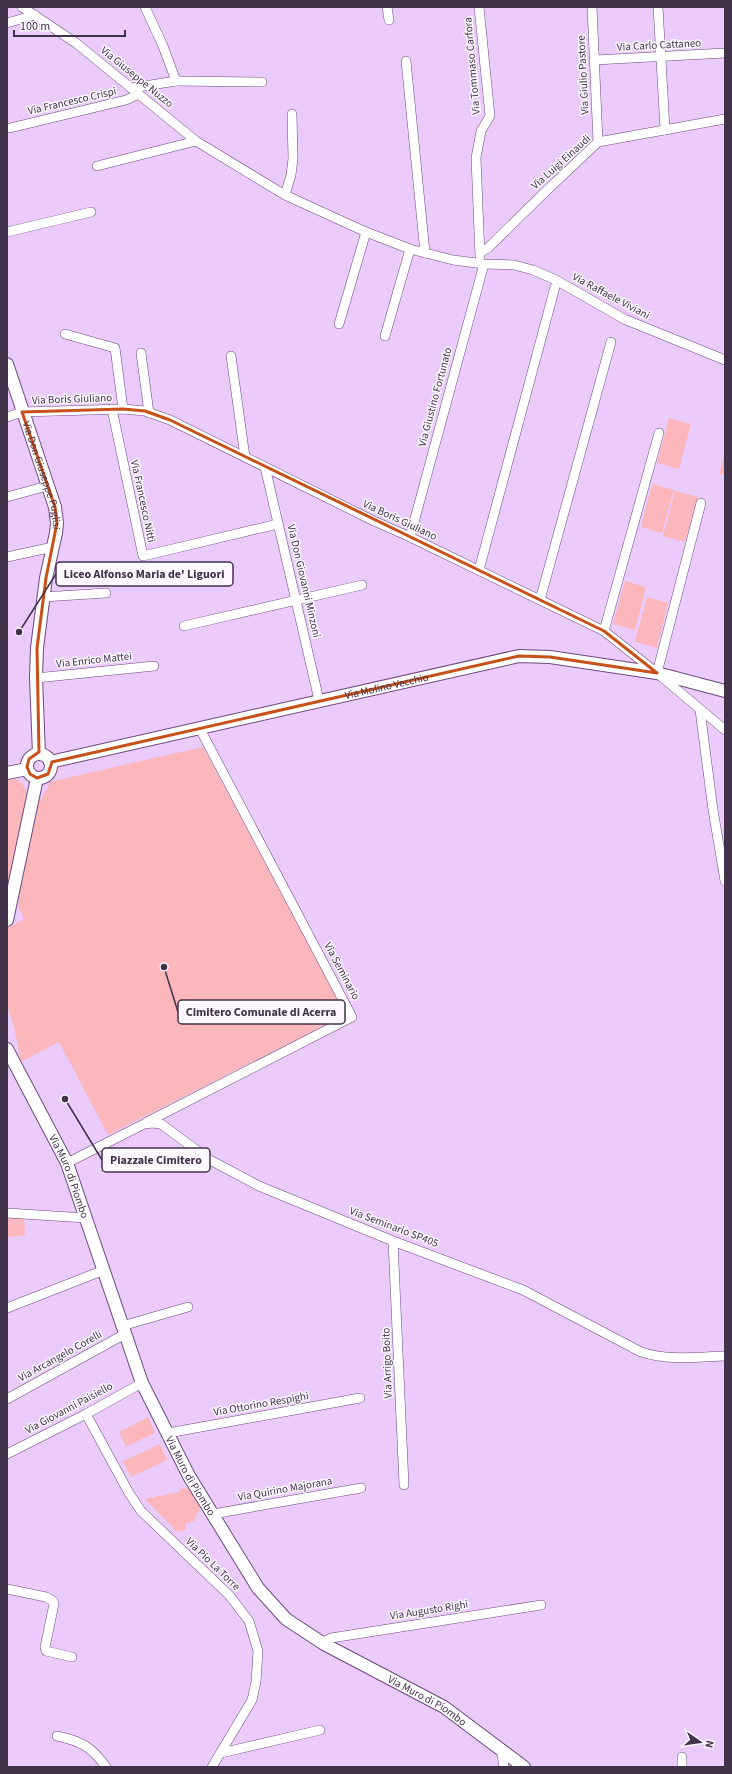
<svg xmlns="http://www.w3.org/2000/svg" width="732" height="1774" viewBox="0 0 732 1774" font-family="'Source Sans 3',sans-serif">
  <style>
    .green { fill: #fbb7bc }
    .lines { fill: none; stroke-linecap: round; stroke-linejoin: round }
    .street-casing { stroke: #6d497e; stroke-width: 10 }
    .secondary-casing { stroke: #6d497e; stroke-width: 14 }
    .street { stroke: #fff; stroke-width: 9 }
    .secondary { stroke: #fff; stroke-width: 12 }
    .marked { fill: none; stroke: #c75118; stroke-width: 3; stroke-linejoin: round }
    .labels { text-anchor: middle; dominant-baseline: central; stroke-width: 3; stroke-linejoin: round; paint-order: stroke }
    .street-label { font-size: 11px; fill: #413149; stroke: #fcf8ff }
    .leader { fill: none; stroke: #413149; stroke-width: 1.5 }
    .callout-dot { fill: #413149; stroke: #fcf8ff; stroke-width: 1.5 }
    .callout { fill: #fcf8ff; stroke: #413149; stroke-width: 1.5 }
    .callout-label { font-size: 12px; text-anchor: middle; font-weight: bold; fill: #413149 }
  </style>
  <rect width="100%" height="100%" fill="#ebcbfc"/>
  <!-- green -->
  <g class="green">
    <polygon points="669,418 691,424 679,469 657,463"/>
    <polygon points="725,451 725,475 719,474"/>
    <polygon points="652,484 674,490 662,533 641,527"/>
    <polygon points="675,491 698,497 685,542 663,536"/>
    <polygon points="625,581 646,587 635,630 613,624"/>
    <polygon points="647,597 668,603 657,648 635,642"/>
    <polygon points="203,747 347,1014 108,1135 59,1042 21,1062 14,1027 7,1006 7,928 24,919 18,906 21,874 37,806 49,785 49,782"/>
    <path d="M12,778c11,3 14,10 16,20l-21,104v-123z"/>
    <polygon points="7,1217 24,1217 25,1235 7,1237"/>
    <polygon points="148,1417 155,1433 126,1447 119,1432"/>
    <polygon points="160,1444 167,1460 131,1477 123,1461"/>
    <polygon points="190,1488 201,1506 193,1522 185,1523 186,1530 177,1532 145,1499 179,1492 179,1489"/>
  </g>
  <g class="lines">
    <defs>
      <g id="street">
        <polyline points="22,7 76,43 196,141 285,195 366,232 410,249 453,260 484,264 514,265 533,270 556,280 624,319 725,360"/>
        <polyline points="387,7 389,20"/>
        <polyline points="479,7 490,116 481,131 476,158 480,256"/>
        <polyline points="592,7 598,142"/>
        <polyline points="658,7 665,130"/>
        <polyline points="7,23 35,15"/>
        <polyline points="595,60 725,53"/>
        <polyline points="406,61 425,253"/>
        <polyline points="176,81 262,82"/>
        <polyline points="132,88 176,81 163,46 145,7"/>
        <polyline points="10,128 126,100 139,94"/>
        <polyline points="97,166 196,141"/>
        <polyline points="285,195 291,175 293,159 292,114"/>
        <polyline points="7,232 91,212"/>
        <polyline points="481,252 488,248 543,194 598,142 725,119"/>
        <polyline points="339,324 366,232"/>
        <polyline points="65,334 115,348 123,409"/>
        <polyline points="385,336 410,249"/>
        <polyline points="141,353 149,413"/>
        <polyline points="231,356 245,457"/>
        <polyline points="112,409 143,556 278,524"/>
        <polyline points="7,417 22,412 123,409 145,411 170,420 374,521 410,537 604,631 657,673 725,730"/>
        <polyline points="265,467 319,700"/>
        <polyline points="7,497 47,486"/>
        <polyline points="410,537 484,264"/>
        <polyline points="7,557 53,547"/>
        <polyline points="479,570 555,287"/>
        <polyline points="43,597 106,593"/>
        <polyline points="540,600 611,342"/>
        <polyline points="184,626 362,585"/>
        <polyline points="604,631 659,433"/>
        <polyline points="657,673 701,503"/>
        <polyline points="36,678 154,666"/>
        <polyline points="700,710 713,810 725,881"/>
        <polyline points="147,1122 352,1017 200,729"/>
        <path d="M67,1163l77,-39 9,-1 8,1 49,36 49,26 134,55 130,49 118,62c28,9 55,5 84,4"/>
        <polyline points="7,1213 86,1218"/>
        <polyline points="393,1241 404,1485"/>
        <polyline points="7,1308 104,1270"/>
        <polyline points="122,1326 188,1307"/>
        <polyline points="7,1399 125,1334"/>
        <polyline points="86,1414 129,1493 141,1511 229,1595 249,1621 258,1651 256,1682 252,1700 212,1767"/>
        <polyline points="168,1433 360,1398"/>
        <polyline points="7,1454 86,1414 142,1383"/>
        <polyline points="213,1514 361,1488"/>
        <polyline points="7,1589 46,1597 53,1601 54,1604 45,1647 46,1651 72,1657"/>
        <polyline points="326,1645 327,1640 331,1638 541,1605"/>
        <path d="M57,1736c24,5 35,11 49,31"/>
        <polyline points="501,1749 504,1767"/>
        <polyline points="221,1753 320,1730"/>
        <polyline points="682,1767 682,1757"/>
      </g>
      <g id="secondary">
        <path id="s1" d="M7,364l48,143 2,16 -1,10 -10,45 -9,70 -1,30 3,76"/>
        <circle cx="39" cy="766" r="12"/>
        <path id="s2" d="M50,762l469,-106 31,1 107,16 68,18"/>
        <polyline points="7,773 27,769"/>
        <polyline points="7,920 37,778"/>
        <path id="s3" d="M7,1049l60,114 75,220 47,93 69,112 28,31 38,25 120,63 80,60"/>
      </g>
    </defs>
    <!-- street casing -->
    <use href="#street" class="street-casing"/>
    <!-- secondary casing -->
    <use href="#secondary" class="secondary-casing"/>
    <!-- street -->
    <use href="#street" class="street"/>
    <!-- secondary -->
    <use href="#secondary" class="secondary"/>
  </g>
  <!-- marked area -->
  <path class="marked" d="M123,409l22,2 25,9 434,211 53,42 -107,-16 -31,-1 -467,106 -4,12 -11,4 -7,-4 -3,-7 2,-8 10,-7 -2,-104 9,-70 11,-55 -2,-16 -33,-95z"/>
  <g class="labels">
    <!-- street labels -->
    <g class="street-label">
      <text transform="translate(659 45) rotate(-3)">Via Carlo Cattaneo</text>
      <text transform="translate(472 66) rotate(-95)">Via Tommaso Carfora</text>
      <text transform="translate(583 75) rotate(-93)">Via Giulio Pastore</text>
      <text transform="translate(137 77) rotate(39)">Via Giuseppe Nuzzo</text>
      <text transform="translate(72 101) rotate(-13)">Via Francesco Crispi</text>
      <text transform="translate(561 162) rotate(-42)">Via Luigi Einaudi</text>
      <text transform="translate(611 296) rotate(28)">Via Raffaele Viviani</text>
      <text transform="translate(435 397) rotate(-75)">Via Giustino Fortunato</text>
      <text transform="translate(72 399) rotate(-2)">Via Boris Giuliano</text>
      <text stroke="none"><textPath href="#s1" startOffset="117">Via Don Giuseppe Puglisi</textPath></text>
      <text transform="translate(143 501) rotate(78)">Via Francesco Nitti</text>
      <text transform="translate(400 520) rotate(25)">Via Boris Giuliano</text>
      <text transform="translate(304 581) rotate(77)">Via Don Giovanni Minzoni</text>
      <text transform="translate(94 660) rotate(-6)">Via Enrico Mattei</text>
      <text stroke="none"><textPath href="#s2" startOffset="345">Via Molino Vecchio</textPath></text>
      <text transform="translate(342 971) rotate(62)">Via Seminario</text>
      <text stroke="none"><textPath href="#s3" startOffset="142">Via Muro di Piombo</textPath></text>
      <text transform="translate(394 1227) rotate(21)">Via Seminario SP405</text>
      <text transform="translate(60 1356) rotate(-29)">Via Arcangelo Corelli</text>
      <text transform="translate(387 1363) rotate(-92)">Via Arrigo Boito</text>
      <text transform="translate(261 1404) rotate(-10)">Via Ottorino Respighi</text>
      <text transform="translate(69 1408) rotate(-28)">Via Giovanni Paisiello</text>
      <text stroke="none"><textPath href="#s3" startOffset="466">Via Muro di Piombo</textPath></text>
      <text transform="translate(285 1489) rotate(-10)">Via Quirino Majorana</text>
      <text transform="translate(213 1564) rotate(44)">Via Pio La Torre</text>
      <text transform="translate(429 1610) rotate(-9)">Via Augusto Righi</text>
      <text stroke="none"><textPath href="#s3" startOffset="802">Via Muro di Piombo</textPath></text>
    </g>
  </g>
  <!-- callouts -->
  <path class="leader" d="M19 632L56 574M164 967L178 1012M65 1099L102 1160"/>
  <g class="callout-dot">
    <circle cx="19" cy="632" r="4"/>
    <circle cx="164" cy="967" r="4"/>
    <circle cx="65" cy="1099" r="4"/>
  </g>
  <g class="callout">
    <rect x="56" y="562" width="177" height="24" rx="4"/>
    <rect x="178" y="1000" width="167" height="24" rx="4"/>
    <rect x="102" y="1148" width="108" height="24" rx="4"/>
  </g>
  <g class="callout-label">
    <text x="144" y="578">Liceo Alfonso Maria de' Liguori</text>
    <text x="261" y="1016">Cimitero Comunale di Acerra</text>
    <text x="156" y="1164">Piazzale Cimitero</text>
  </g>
  <!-- border -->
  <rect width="732" height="1774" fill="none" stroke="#413149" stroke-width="16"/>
  <!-- north arrow -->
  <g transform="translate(700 1742) rotate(103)" stroke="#fcf8ff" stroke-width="3" paint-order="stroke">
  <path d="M0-3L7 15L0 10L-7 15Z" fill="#413149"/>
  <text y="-6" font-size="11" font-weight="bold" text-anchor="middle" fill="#413149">N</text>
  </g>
  <!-- scale -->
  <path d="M14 30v6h111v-6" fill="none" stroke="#413149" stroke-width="2"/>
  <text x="20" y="30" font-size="12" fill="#413149" stroke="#fcf8ff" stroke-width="3" paint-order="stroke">100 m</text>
</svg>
